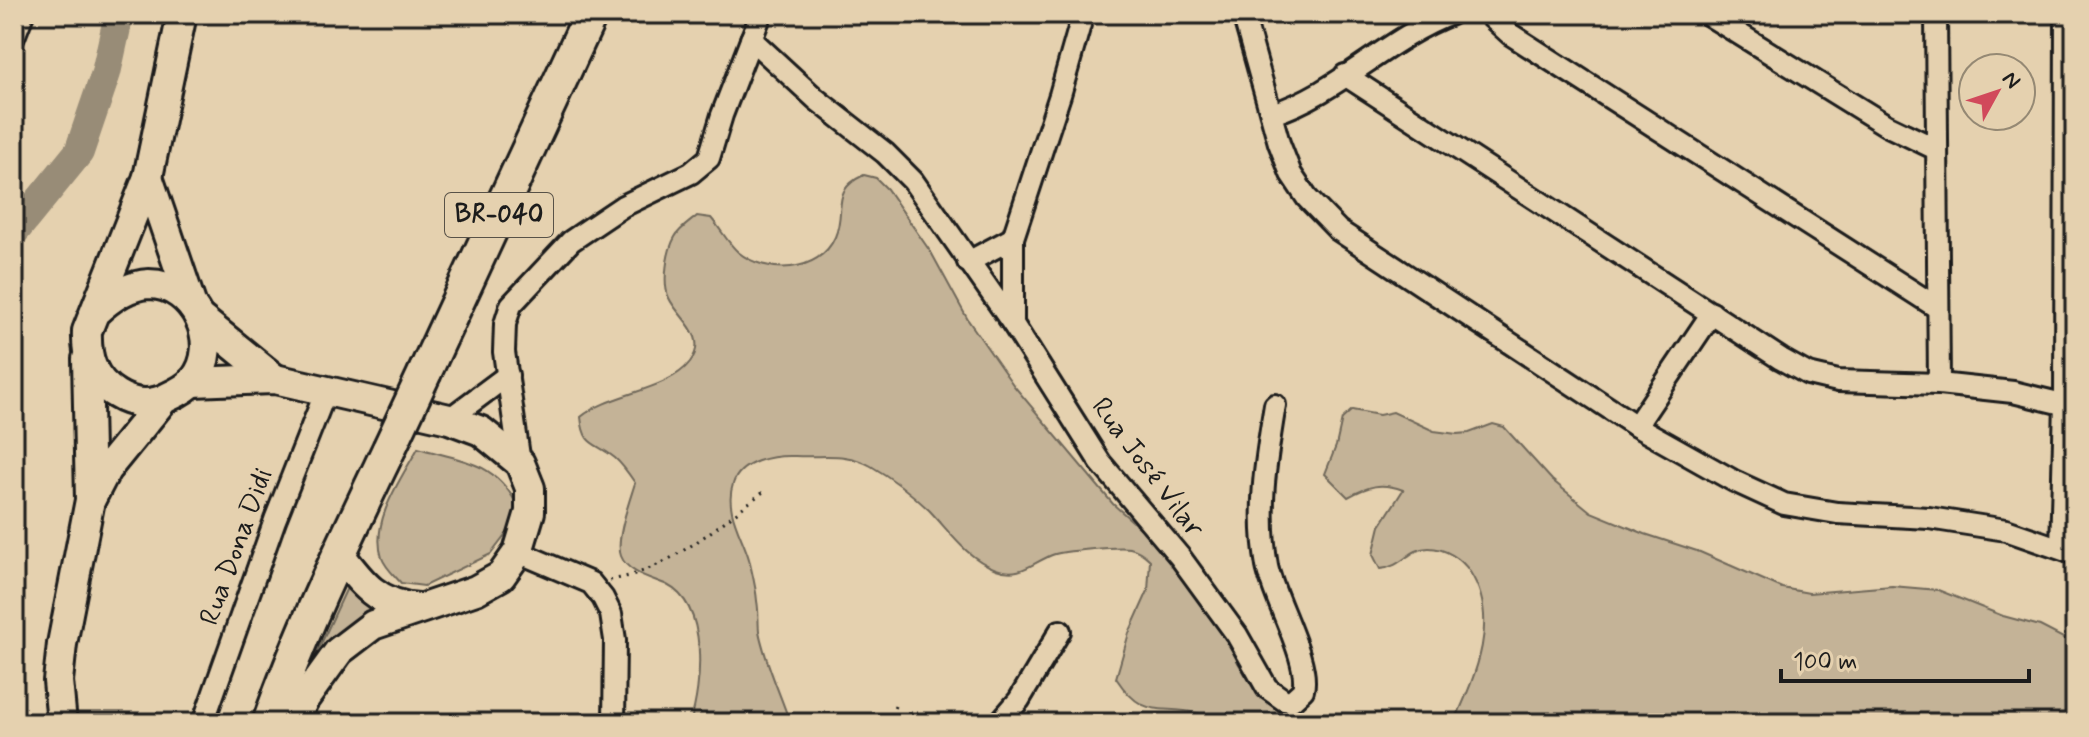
<svg xmlns="http://www.w3.org/2000/svg" width="2089" height="737" viewBox="0 0 2089 737" font-family="Mynerve,sans-serif">
  <style>
    .green { fill: #c4b397; stroke: #70685a; stroke-width: 2 }
    .lines { fill: none; stroke-linecap: round; stroke-linejoin: round }
    .river { stroke: #988c77; stroke-width: 30 }
    .minor-casing { stroke: #1c1c1c; stroke-width: 26 }
    .secondary-casing { stroke: #1c1c1c; stroke-width: 34 }
    .trunk-casing { stroke: #1c1c1c; stroke-width: 38 }
    .path { stroke: #1c1c1c; stroke-width: 3; stroke-dasharray: 2 6; stroke-linecap: butt }
    .minor { stroke: #e5d1af; stroke-width: 20 }
    .secondary { stroke: #e5d1af; stroke-width: 28 }
    .trunk { stroke: #e5d1af; stroke-width: 32 }
    .trunk-bridge-casing { stroke: #1c1c1c; stroke-width: 38; stroke-linecap: butt }
    .trunk-bridge { stroke: #e5d1af; stroke-width: 32 }
    .labels { text-anchor: middle; dominant-baseline: central; stroke-width: 6; stroke-linejoin: round; paint-order: stroke }
    .shield { fill: #e5d1af; stroke: #585248; stroke-width: 2 }
    .shield-label { font-size: 26px; font-weight: bold; fill: #1c1c1c }
    .street-label { font-size: 28px; fill: #1c1c1c; stroke: #e5d1af }
  </style>
  <rect width="100%" height="100%" fill="#e5d1af"/>
  <filter id="ink" filterUnits="userSpaceOnUse"><feTurbulence type="fractalNoise" baseFrequency=".0125" numOctaves="2"/><feDisplacementMap in="SourceGraphic" scale="16" xChannelSelector="R" yChannelSelector="G"/><feConvolveMatrix kernelMatrix="1 2 1 2 8 2 1 2 1" color-interpolation-filters="sRGB"/></filter>
  <g filter="url(#ink)">
    <!-- green -->
    <g class="green">
      <path d="M864,175l12,3 11,11 45,65 36,66 46,66 99,118 53,47 61,86c12,36 36,66 67,86 -15,0 -63,4 -75,0 -7,-2 -14,-8 -22,-10 -40,-8 -54,6 -81,-35l13,-45 19,-42 2,-31c-6,-6 -11,-10 -20,-12 -11,-2 -68,3 -78,7 -20,8 -32,23 -56,14 -31,-12 -45,-36 -67,-59 -18,-17 -37,-32 -58,-44 -27,-15 -47,-8 -76,-10 -22,-1 -55,5 -62,28 -9,26 9,51 16,75 3,14 7,28 8,42 2,10 1,20 2,30 6,31 21,62 31,92h-100c12,-37 19,-117 -23,-138 -15,-7 -39,-11 -46,-29 -6,-16 9,-56 14,-73 -6,-9 -12,-18 -20,-25 -20,-17 -31,-10 -34,-41 28,-24 87,-26 109,-55 20,-26 -12,-44 -21,-64 -7,-15 -2,-47 6,-61 4,-8 15,-15 22,-21l14,2c9,10 17,25 27,34 28,23 81,22 97,-15 12,-28 -6,-46 29,-62z"/>
      <path d="M1352,410l27,5 14,-3 41,19 23,3 12,-1 24,-9 11,3 48,53 39,32 54,22 55,18 82,36 27,5 83,-7 46,4 65,26 37,10 35,18v79h-621c21,-47 47,-103 16,-151 -8,-13 -25,-24 -41,-24 -20,0 -26,19 -49,21l-7,-14 7,-29 23,-36c-23,-8 -34,-4 -55,7l-23,-23 11,-28 6,-27z"/>
      <path d="M418,448c42,12 76,13 98,55l-6,26 -19,25 -67,32 -23,-3c-6,-7 -16,-16 -19,-25 -12,-37 19,-79 36,-110z"/>
      <polygon points="352,577 375,608 369,616 337,635 314,659"/>
    </g>
    <g class="lines">
      <!-- river -->
      <polyline class="river" points="14,232 79,152 106,73 119,14"/>
      <defs>
        <g id="minor">
          <polyline points="1243,14 1279,143 1291,174 1307,198 1338,230 1636,426 1734,481 1784,504 1837,513 1929,518 2006,530 2075,554"/>
          <polyline points="1488,14 1510,34 1938,308"/>
          <polyline points="1707,14 1886,125 1936,149"/>
          <polyline points="1936,14 1939,384"/>
          <polyline points="14,37 23,14"/>
          <path d="M751,39l65,60 69,54 28,28 100,143 87,138 80,95 57,78 30,53 17,12 7,1 12,-11c8,-28 -30,-92 -36,-124 -10,-55 -1,-107 8,-161"/>
          <polyline points="1345,75 1781,359 1808,374 1838,381 1939,384 2013,392 2075,407"/>
          <path d="M1272,114c66,-21 114,-75 179,-100"/>
          <polyline points="968,262 1013,238"/>
          <polyline points="1013,324 1013,238 1060,95 1083,14"/>
          <polyline points="449,419 508,375"/>
          <polyline points="1636,426 1712,313"/>
          <polyline points="520,463 504,352 505,324 511,305 571,241 623,206 691,173 709,158 722,115 761,14"/>
          <polyline points="2061,548 2065,403 2066,14"/>
          <polyline points="518,552 591,583 603,598 611,614 615,640 614,723"/>
          <polyline points="203,723 275,520 326,391"/>
          <polyline points="999,723 1019,700 1060,631"/>
        </g>
        <g id="secondary">
          <polyline points="148,177 192,306"/>
          <path d="M95,312c15,-14 33,-27 54,-28 46,0 74,61 45,96 -7,8 -17,13 -26,17 -17,9 -36,7 -52,-3 -24,-15 -30,-36 -29,-63l61,-154 34,-163"/>
          <polyline points="200,318 275,379"/>
          <polyline points="192,382 275,379 449,419 481,431 520,463 530,488 530,512 518,552 501,576 476,590 373,625 339,651 303,701 294,723"/>
          <polyline points="91,499 106,470 163,400"/>
          <path d="M339,553c23,31 39,52 79,55"/>
          <polyline points="62,723 58,681 62,644 90,500 87,359"/>
        </g>
        <g id="trunk">
          <polyline points="425,372 591,14"/>
          <path d="M269,723c33,-94 77,-184 120,-274"/>
        </g>
      </defs>
      <!-- minor casing -->
      <use href="#minor" class="minor-casing"/>
      <!-- secondary casing -->
      <use href="#secondary" class="secondary-casing"/>
      <!-- trunk casing -->
      <use href="#trunk" class="trunk-casing"/>
      <!-- path -->
      <g class="path">
        <path d="M610,580c60,-9 109,-56 156,-90"/>
        <polyline points="889,723 895,706"/>
      </g>
      <!-- minor -->
      <use href="#minor" class="minor"/>
      <!-- secondary -->
      <use href="#secondary" class="secondary"/>
      <!-- trunk -->
      <use href="#trunk" class="trunk"/>
      <defs>
        <polyline id="trunk-bridge" points="389,449 425,372"/>
      </defs>
      <!-- trunk-bridge casing -->
      <use href="#trunk-bridge" class="trunk-bridge-casing"/>
      <!-- trunk-bridge -->
      <use href="#trunk-bridge" class="trunk-bridge"/>
    </g>
  </g>
  <g class="labels">
    <!-- shield labels -->
    <rect class="shield" x="445" y="193" width="108" height="44" rx="6"/>
    <g class="shield-label">
      <text x="499" y="215">BR-040</text>
    </g>
    <!-- street labels -->
    <g class="street-label">
      <text transform="translate(1147 468) rotate(53)">Rua José Vilar</text>
      <text transform="translate(237 547) rotate(-70)">Rua Dona Didi</text>
    </g>
  </g>
  <!-- margin -->
  <rect width="2089" height="737" fill="none" stroke="#e5d1af" stroke-width="48"/>
  <rect x="24" y="24" width="2041" height="689" fill="none" stroke="#1c1c1c" stroke-width="3" filter="url(#ink)"/>
  <!-- north arrow -->
  <g transform="translate(1997 92) rotate(50)"><circle r="38" fill="#e5d1af" stroke="#958974" stroke-width="2"/>
  <path d="M0-6L14 30L0 20L-14 30Z" fill="#d1495b"/>
  <text y="-12" font-size="22" font-weight="bold" text-anchor="middle" fill="#1c1c1c">N</text>
  </g>
  <!-- scale -->
  <path d="M1781 669v12h248v-12" fill="none" stroke="#1c1c1c" stroke-width="4"/>
  <text x="1793" y="669" font-size="24" fill="#1c1c1c" stroke="#e5d1af" stroke-width="6" paint-order="stroke">100 m</text>
</svg>
